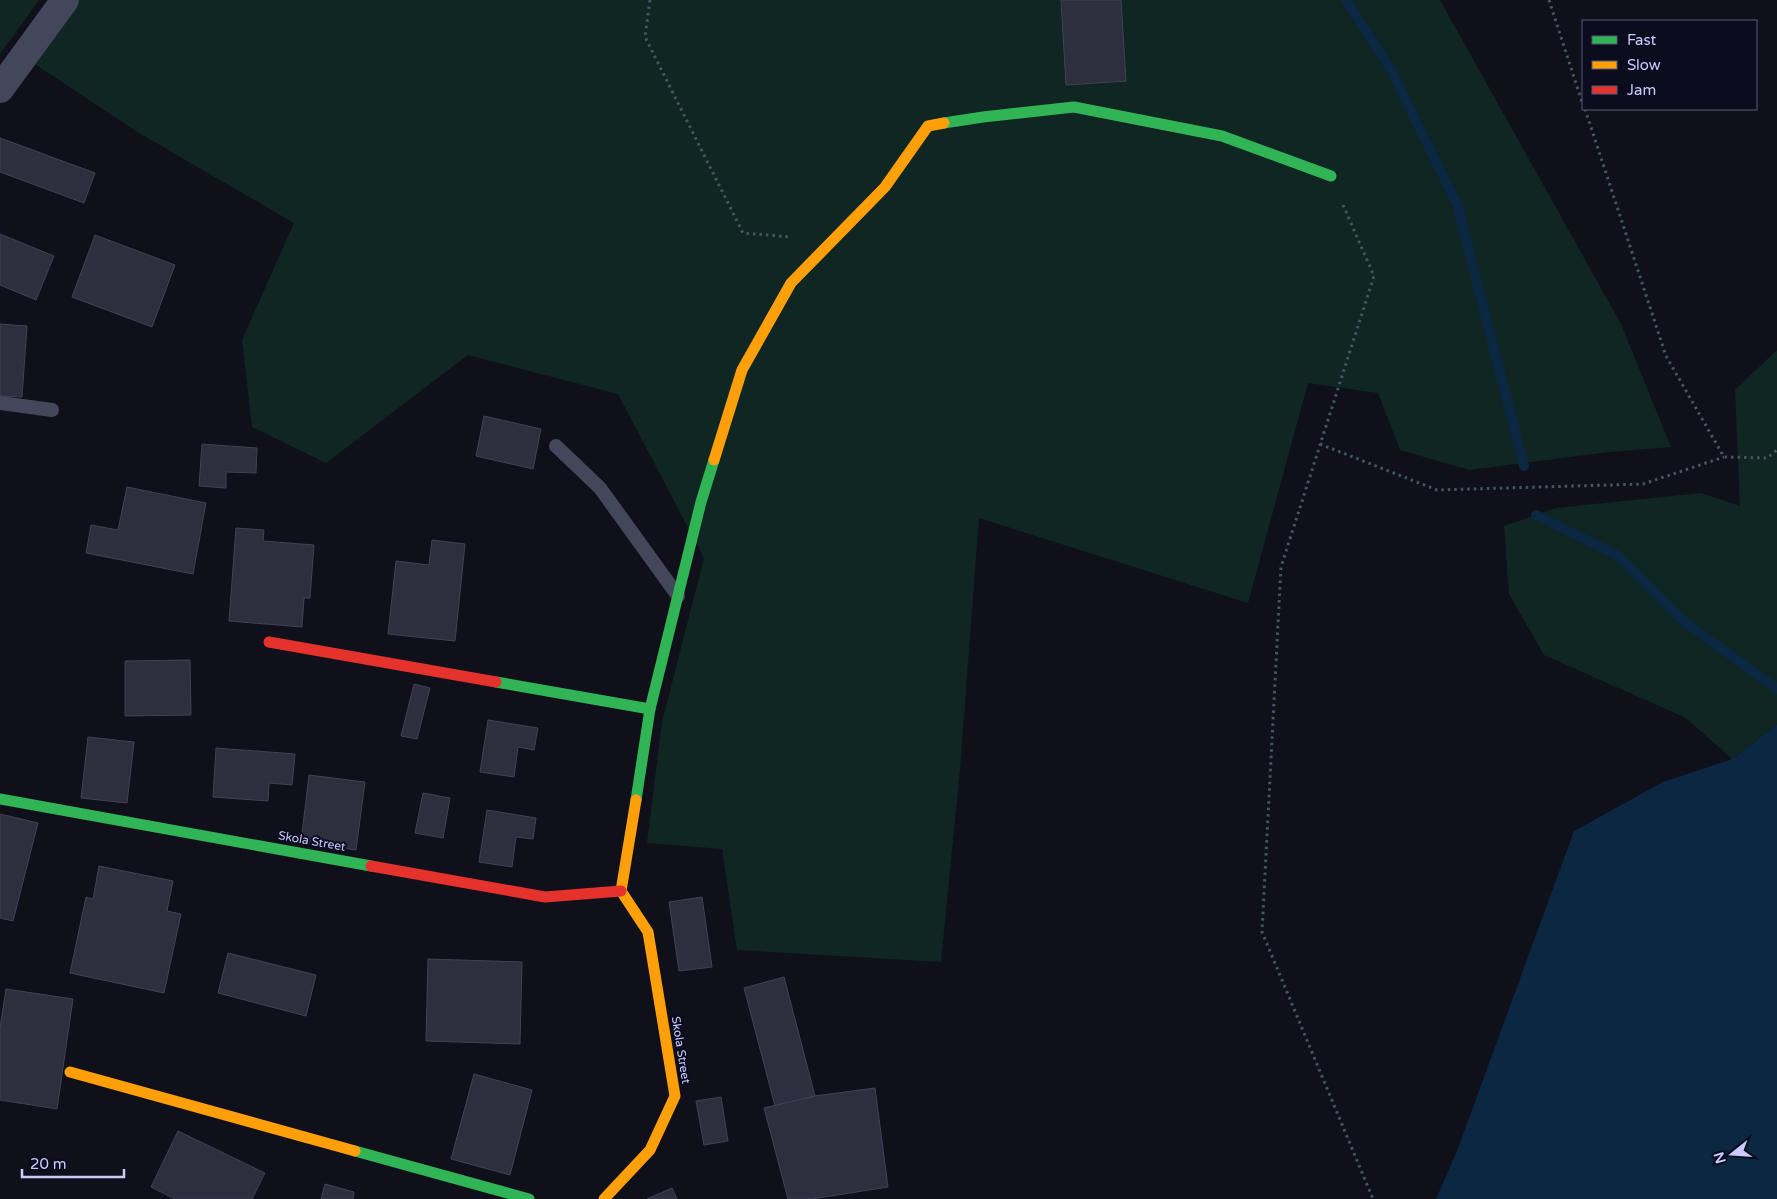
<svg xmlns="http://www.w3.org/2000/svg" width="1777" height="1199" viewBox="0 0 1777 1199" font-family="'Varela Round',sans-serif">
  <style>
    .green { fill: #0f2623 }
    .water { fill: #0b2741 }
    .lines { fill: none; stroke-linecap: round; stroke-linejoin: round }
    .stream { stroke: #0b2741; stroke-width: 10 }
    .building { fill: #2d2e3e; stroke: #424159 }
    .path { stroke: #455660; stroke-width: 3; stroke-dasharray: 2.5 4; stroke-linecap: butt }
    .lane { stroke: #44465c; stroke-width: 14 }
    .street { stroke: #44465c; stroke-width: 28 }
    .fast { stroke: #30b455; stroke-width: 11 }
    .slow { stroke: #ff9f0a; stroke-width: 11 }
    .jam { stroke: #e5322d; stroke-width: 11 }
    .labels { text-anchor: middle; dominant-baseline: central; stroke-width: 4; stroke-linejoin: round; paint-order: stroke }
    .street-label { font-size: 12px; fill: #caccff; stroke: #0c0c1f }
  </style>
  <rect width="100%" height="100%" fill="#10101b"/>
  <!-- green -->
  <g class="green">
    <polygon points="1,0 39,0 0,54 0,1"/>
    <polygon points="78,0 1440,0 1621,324 1671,447 1609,452 1469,470 1400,450 1378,393 1308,383 1248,603 979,518 960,769 941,962 737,950 722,849 647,843 662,722 704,558 618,394 468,355 326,463 252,427 242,340 294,223 139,133 30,61"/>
    <polygon points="1777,350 1777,724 1732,759 1686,718 1544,655 1509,594 1504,526 1556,508 1701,493 1740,506 1735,390"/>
  </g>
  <!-- water -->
  <polygon class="water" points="1777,724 1777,1199 1436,1199 1457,1151 1574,831 1663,782 1732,759"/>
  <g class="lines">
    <!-- stream -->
    <g class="stream">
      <polyline points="1346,0 1391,70 1457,204 1524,466"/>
      <polyline points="1536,515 1617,555 1681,619 1777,689"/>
    </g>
  </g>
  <!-- building -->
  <g class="building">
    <polygon points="1061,0 1121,0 1126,81 1066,85"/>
    <polygon points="0,138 95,173 84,203 0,172"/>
    <polygon points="0,234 54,256 36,300 0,285"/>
    <polygon points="95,235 175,265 152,327 72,297"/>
    <polygon points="0,324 27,326 22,397 0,396"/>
    <polygon points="484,416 541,429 533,469 476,456"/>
    <polygon points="202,444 257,448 256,473 226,472 226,488 199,486"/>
    <polygon points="127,487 206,503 193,574 86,553 91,525 118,530"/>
    <polygon points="236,528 264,530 263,541 314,545 310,598 304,598 302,627 229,621"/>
    <polygon points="432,540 465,544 455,641 388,634 396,561 429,565"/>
    <polygon points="190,660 191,715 125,716 125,661"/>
    <polygon points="414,684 430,688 417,739 401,736"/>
    <polygon points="488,720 538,728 534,750 518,747 514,777 480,772"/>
    <polygon points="88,737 134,742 127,803 81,798"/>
    <polygon points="216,748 295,754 292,785 269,783 268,801 213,797"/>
    <polygon points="309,775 365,782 356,850 301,842"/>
    <polygon points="423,793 450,798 443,838 415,833"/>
    <polygon points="487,810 536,818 533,839 516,837 512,867 479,862"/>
    <polygon points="0,814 38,823 13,921 0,918"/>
    <polygon points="99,866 173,881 167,911 181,914 164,993 70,973 86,897 93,899"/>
    <polygon points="702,897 712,967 679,971 669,902"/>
    <polygon points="228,953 316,975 306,1016 218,993"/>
    <polygon points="428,959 522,962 520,1044 426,1041"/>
    <polygon points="784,977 815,1096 775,1106 744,988"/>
    <polygon points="6,989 73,999 57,1109 0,1100 0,1028"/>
    <polygon points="474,1074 532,1090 510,1175 451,1159"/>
    <polygon points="875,1088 888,1187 812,1199 788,1199 764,1108 815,1096"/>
    <polygon points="721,1097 728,1141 704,1145 696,1101"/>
    <polygon points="178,1131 265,1173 252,1199 175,1199 151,1187"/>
    <polygon points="325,1184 354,1192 353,1199 321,1199"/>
    <polygon points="672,1188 677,1199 647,1199"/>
  </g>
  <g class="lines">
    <!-- path -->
    <g class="path">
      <polyline points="650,0 645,37 743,233 792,237"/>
      <polyline points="1549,0 1583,105"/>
      <polyline points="1585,109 1666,356 1724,457 1767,458 1777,450"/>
      <polyline points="1343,205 1374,276 1281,567 1262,932 1373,1199"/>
      <polyline points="1320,444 1437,490 1643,484 1724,457"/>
    </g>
    <!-- lane -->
    <g class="lane">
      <polyline points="0,403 52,410"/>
      <polyline points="556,446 600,488 678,596"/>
    </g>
    <!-- street -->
    <polyline class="street" points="0,89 65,0"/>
    <!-- fast -->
    <g class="fast">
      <polyline points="944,123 983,117 1074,107 1222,136 1331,176"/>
      <polyline points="496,682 650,709"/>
      <polyline points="0,799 371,866"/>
      <polyline points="636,800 650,709 701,502 714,460"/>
      <polyline points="355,1151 529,1199"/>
    </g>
    <!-- slow -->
    <g class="slow">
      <polyline points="714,460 742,370 791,283 885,187 928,126 944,123"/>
      <polyline points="70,1072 355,1151"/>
      <polyline points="604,1199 650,1150 675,1096 648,932 621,891 636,800"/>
    </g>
    <!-- jam -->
    <g class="jam">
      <polyline points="269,642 496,682"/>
      <polyline points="371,866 545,897 621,891"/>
    </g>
  </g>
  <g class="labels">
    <!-- street labels -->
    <g class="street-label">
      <text transform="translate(312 841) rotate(10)">Skola Street</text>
      <text transform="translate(681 1050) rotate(81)">Skola Street</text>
    </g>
  </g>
  <!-- legend -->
  <rect x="1582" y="20" width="175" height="90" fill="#0c0c1f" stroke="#585979"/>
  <rect x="1592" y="36" width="25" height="8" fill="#30b455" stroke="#585979"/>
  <text x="1627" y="45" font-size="15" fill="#caccff">Fast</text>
  <rect x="1592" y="61" width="25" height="8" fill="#ff9f0a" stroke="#585979"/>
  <text x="1627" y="70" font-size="15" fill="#caccff">Slow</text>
  <rect x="1592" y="86" width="25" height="8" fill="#e5322d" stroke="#585979"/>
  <text x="1627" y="95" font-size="15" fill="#caccff">Jam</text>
  <!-- north arrow -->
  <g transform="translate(1732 1154) rotate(253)" stroke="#0c0c1f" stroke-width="4" paint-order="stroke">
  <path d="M0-4L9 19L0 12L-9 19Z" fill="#caccff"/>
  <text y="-8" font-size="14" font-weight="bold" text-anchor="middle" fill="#caccff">N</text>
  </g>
  <!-- scale -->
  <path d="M22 1169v8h102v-8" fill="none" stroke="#caccff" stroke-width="2.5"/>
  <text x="30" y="1169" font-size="15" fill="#caccff" stroke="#0c0c1f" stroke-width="4" paint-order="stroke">20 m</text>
</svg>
